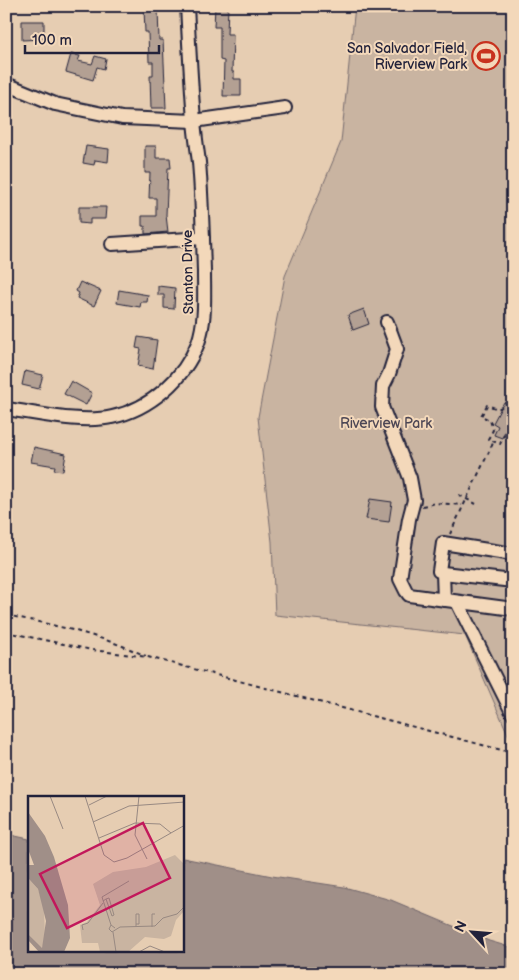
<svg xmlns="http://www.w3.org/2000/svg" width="519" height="980" viewBox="0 0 519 980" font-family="'Balsamiq Sans',sans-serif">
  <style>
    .green { fill: #c9b4a1; stroke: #766b6e }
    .water { fill: #a08f88; stroke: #6e6369 }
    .building { fill: #b3a093; stroke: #22223b }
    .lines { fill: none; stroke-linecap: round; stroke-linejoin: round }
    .minor-casing { stroke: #22223b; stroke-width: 16 }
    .path { stroke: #22223b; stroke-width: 2; stroke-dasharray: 4 4; stroke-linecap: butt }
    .minor { stroke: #f3d8ba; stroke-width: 12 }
    .labels { text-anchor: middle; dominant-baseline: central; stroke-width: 4; stroke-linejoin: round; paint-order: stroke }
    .poi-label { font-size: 14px; fill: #22223b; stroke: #f3d8ba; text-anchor: end }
    .street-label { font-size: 14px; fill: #22223b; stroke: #f3d8ba }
    .park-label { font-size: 14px; fill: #4c4654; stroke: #f3d8ba }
    .inset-road { fill: none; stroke: #988982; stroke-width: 1 }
    .view { fill: #c2185b; fill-opacity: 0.15; stroke: #c2185b; stroke-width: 2.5 }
    .inset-edge { fill: none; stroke: #22223b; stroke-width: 2.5 }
  </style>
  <rect width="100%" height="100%" fill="#e6cdb2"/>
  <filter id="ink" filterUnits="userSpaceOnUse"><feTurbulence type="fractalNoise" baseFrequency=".02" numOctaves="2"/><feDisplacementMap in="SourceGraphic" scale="10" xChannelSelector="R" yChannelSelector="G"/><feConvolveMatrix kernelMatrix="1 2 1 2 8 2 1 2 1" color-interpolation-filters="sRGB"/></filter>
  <g filter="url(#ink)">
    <!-- green -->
    <polygon class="green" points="355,6 513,6 513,746 465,635 275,615 272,542 258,417 285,276 341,142"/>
    <!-- water -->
    <polygon class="water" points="6,834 29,839 29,951 182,951 183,858 272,876 344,887 391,900 489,941 513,948 513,974 6,974"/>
    <!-- building -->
    <g class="building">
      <polygon points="215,6 228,6 227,34 233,34 232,72 234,72 234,79 241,79 241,96 223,96 224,61 220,60 220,27 214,27"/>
      <polygon points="144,9 158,9 159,40 163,40 166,108 151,108 150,76 153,76 153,62 149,62 148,32 145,32"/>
      <polygon points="22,21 44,21 44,39 22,40"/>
      <polygon points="71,54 80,56 78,61 92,64 95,56 106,59 104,69 97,67 93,80 66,72"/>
      <polygon points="86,146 109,149 108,162 95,160 94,165 83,163"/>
      <polygon points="145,146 156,146 156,158 170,158 171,168 168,168 166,215 168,232 145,234 145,226 142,226 142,216 156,216 156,198 149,198 150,173 145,173"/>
      <polygon points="79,207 106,207 105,219 90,219 90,224 79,223"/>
      <polygon points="80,282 101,291 94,306 77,298 79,293 76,291"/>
      <polygon points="158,286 175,288 174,309 164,308 164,295 158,295"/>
      <polygon points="119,290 148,295 147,302 141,302 140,307 117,303"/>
      <polygon points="364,309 369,324 353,330 348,315"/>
      <polygon points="138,337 157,340 153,369 138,366 141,349 136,348"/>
      <polygon points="25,371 43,375 39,389 22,385"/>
      <polygon points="71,381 92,393 86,405 64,394"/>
      <polygon points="504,402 513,407 513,425 509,433 505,431 502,438 494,435 498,426 493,423"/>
      <polygon points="34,447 66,454 63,471 54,470 55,466 31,462"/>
      <polygon points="370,499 392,502 389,522 366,519"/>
    </g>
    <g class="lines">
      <defs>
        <g id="minor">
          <polyline points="6,84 55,104 122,118 194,121 285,108"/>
          <polyline points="112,244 203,238"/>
          <polyline points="387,322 397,349 389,374 383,386 382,407 410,478 414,500 409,519 400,579 406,591 409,595 513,609"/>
          <path d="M6,409c32,4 74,15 106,8 38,-8 72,-38 86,-74 8,-23 6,-47 6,-71 -1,-37 -2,-74 -5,-110 -2,-14 -4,-28 -5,-42 -3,-38 -5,-76 -7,-114"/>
          <polyline points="443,573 513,581"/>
          <polyline points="444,600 443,573 439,571 443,543 513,554"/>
          <polyline points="457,602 513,714"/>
        </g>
      </defs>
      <!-- minor casing -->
      <use href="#minor" class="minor-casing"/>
      <!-- path -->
      <g class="path">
        <polyline points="513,398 510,397 505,405 498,409 487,405 481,416 490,420 493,430 488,439 500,444 505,434 513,432"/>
        <polyline points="459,495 476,504"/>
        <polyline points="422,506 436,503 462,505"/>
        <polyline points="450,534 494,441"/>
        <path d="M6,615c48,10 95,20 140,41"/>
        <polyline points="6,632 92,650 148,657 513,753"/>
      </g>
      <!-- minor -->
      <use href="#minor" class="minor"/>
    </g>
  </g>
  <!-- icons -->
  <defs>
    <symbol id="stadium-ring" viewBox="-11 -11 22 22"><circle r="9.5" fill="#f3d8ba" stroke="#c8321e" stroke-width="1.5"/><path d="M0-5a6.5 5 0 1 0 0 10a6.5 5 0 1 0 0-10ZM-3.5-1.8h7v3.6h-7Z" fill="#c8321e"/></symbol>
  </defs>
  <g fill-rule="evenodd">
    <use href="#stadium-ring" x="470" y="40" width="32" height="32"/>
  </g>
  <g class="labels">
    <!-- poi labels -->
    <g class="poi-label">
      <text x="467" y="48">San Salvador Field,<tspan x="467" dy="16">Riverview Park</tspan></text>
    </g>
    <!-- street labels -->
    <g class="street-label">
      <text transform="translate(188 272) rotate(-91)">Stanton Drive</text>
    </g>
    <!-- park labels -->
    <g class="park-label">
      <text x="386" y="423">Riverview Park</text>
    </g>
  </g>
  <!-- overview -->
  <g transform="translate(28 796)">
    <rect width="156" height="156" fill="#e6cdb2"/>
    <path d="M147,59l9,9v47l-8,9 -5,16 -7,3 -19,-2 -17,15h-28l-2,-9h-16l-2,-18 7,-3 13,-17 -7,-21 20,-12 33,-5zM0,82l10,11 6,19 1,29 -3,12 -14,-15z" fill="#c9b4a1"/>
    <path d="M0,16l17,24 9,21 14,48 2,33 -6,14h-25l-11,-12v-6l14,14 4,-27 -8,-32 -10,-11v-13h6l-6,-16z" fill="#a08f88"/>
    <path class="inset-road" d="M22,0l13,33M57,0l19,59 10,7 13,-4 58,-33M111,0l-4,39 12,24M61,9l18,-9M65,26l36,-16 56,-4M71,42l36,-15 25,1 11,9M75,105l3,-2 3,-1 5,17 -2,1 -6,-17M108,128h3v-10h-3v13M83,129l-9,-28 27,-16M124,131v-13h3M87,132l-4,-3 -2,4 3,3 8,-5 35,-1 8,-8 14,-4 8,-8M55,134l-1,-5 6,-2 15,-20M85,136l3,20M111,156l11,-6 15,6"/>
    <path class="view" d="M115,27l27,55 -103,50 -27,-54z"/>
    <rect width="156" height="156" class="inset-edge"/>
  </g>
  <!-- margin -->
  <rect width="519" height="980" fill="none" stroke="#f3d8ba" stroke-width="25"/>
  <rect x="12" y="12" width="494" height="955" fill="none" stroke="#22223b" stroke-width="2" filter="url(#ink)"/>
  <!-- north arrow -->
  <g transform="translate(472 932) rotate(296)" stroke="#f3d8ba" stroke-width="4" paint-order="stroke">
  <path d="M0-4L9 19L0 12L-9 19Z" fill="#22223b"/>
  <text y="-8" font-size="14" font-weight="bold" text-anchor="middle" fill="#22223b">N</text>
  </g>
  <!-- scale -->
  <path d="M25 45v8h134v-8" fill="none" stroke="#22223b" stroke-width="2.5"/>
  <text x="32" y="45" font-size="15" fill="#22223b" stroke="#f3d8ba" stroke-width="4" paint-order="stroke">100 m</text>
</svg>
